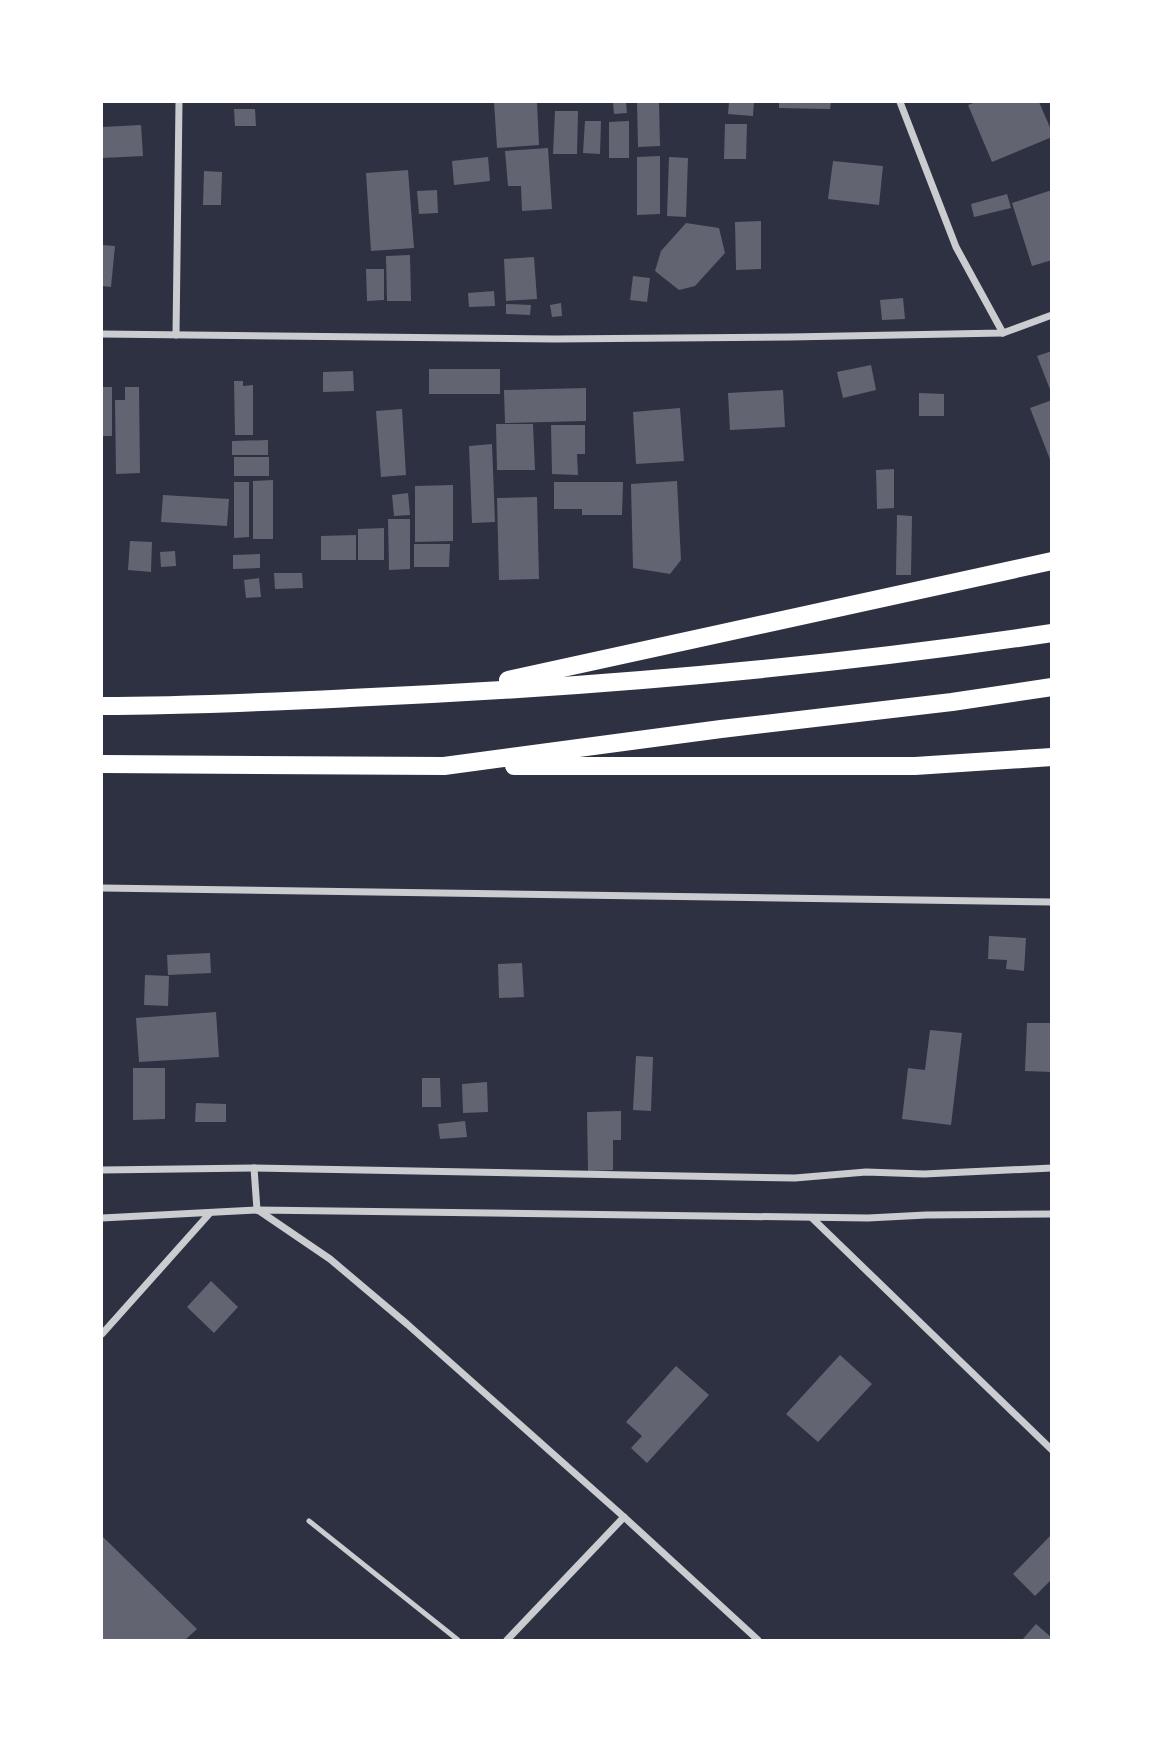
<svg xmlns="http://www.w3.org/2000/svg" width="1153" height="1742" viewBox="0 0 1153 1742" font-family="'Space Grotesk',sans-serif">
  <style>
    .building { fill: #626471 }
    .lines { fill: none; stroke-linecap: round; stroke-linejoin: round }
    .service { stroke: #caccd0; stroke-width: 5 }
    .minor { stroke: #caccd0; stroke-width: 7 }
    .primary { stroke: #fff; stroke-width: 18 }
  </style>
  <rect width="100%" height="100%" fill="#2d3142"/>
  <!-- building -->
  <g class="building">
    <polygon points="494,102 537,102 539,145 497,148"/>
    <polygon points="613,102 626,102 627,113 614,114"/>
    <polygon points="637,102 659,102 660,146 638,147"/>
    <polygon points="729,102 754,102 753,116 728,114"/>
    <polygon points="779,102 831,102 830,109 779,108"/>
    <polygon points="976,102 1039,102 1052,132 1052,137 992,162 968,105"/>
    <polygon points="234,109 255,109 256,126 235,126"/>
    <polygon points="555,111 578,111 577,154 553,154"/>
    <polygon points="585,121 601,121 600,154 583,153"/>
    <polygon points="629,121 629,158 609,158 609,122"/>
    <polygon points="725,124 747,124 746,159 724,159"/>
    <polygon points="141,125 143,156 102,158 102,127"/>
    <polygon points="548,148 552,209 522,211 521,186 508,186 505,151"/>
    <polygon points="660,156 660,214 637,215 637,157"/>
    <polygon points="488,157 490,181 454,185 452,161"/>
    <polygon points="669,157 688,158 686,217 667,216"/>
    <polygon points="833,161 883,166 879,205 828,199"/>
    <polygon points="408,170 414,248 371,251 366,173"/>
    <polygon points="204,171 222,172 221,205 203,205"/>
    <polygon points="437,190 438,213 419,214 417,191"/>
    <polygon points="1052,190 1052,260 1032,266 1012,203"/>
    <polygon points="1007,194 1011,208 974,217 971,204"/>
    <polygon points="761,221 761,269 736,270 735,222"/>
    <polygon points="686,223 719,228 725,253 695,286 679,290 655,271 661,251"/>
    <polygon points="102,245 115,246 111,287 102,286"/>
    <polygon points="410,255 411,301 387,301 386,256"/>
    <polygon points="534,257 537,299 506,301 504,259"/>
    <polygon points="366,269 384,269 384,300 367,301"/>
    <polygon points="633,276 650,278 647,302 630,300"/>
    <polygon points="494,291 495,306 469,307 468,293"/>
    <polygon points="903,298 905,319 882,320 880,300"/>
    <polygon points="561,303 562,316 552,317 550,305"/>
    <polygon points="506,304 531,305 530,315 506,314"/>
    <polygon points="1052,351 1052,392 1051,392 1037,356"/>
    <polygon points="871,365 876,390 843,398 837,372"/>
    <rect x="429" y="369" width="71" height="25"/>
    <polygon points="353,371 354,391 323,392 323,372"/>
    <polygon points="234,381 243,381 243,386 253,385 253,435 235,435"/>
    <rect x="102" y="387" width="10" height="49"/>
    <polygon points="125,387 139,387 140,473 116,474 115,400 125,400"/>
    <polygon points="586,388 586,421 505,423 504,390"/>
    <polygon points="783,390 785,427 730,430 728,393"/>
    <polygon points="919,393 944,394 944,416 919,416"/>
    <polygon points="1052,400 1052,462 1051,462 1030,408"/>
    <polygon points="680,408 684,461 636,464 633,412"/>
    <polygon points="402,409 406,475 381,477 376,411"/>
    <polygon points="496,424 533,424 535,470 497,470"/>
    <polygon points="551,425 585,425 585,454 577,454 578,475 552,474"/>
    <polygon points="268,440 268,455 232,455 232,441"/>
    <polygon points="492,444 495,522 472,523 469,446"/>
    <rect x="234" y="457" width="35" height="19"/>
    <polygon points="894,469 894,508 877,509 876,470"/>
    <polygon points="273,480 273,539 253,539 253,481"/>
    <polygon points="677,481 681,560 670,574 633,568 631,484"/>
    <polygon points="234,482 249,482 249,537 234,538"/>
    <polygon points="554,482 623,482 622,515 582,515 582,509 554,509"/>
    <polygon points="453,485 453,541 415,542 415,486"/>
    <polygon points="408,493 410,515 394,516 392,495"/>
    <polygon points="163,495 229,499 227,526 161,522"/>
    <polygon points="537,497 539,579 499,580 497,498"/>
    <polygon points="897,515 912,516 911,575 896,575"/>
    <polygon points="388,519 410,519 410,569 389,570"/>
    <polygon points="384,528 384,560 358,560 358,529"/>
    <polygon points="356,535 356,560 321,560 321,536"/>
    <polygon points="130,541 152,542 151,572 128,570"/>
    <polygon points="414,544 450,544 449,567 414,567"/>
    <polygon points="175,551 176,566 161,567 160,552"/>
    <polygon points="260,554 260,568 233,569 233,555"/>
    <polygon points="274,573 302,573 303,588 275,589"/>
    <polygon points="259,578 261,597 246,598 244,580"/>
    <polygon points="989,936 1026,938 1024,971 1006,969 1007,960 988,959"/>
    <polygon points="210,953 211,973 168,975 167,955"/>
    <polygon points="522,963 524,997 499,998 498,964"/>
    <polygon points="145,975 169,976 168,1006 144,1005"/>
    <polygon points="216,1012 219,1057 139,1062 136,1018"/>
    <polygon points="1027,1023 1052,1023 1052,1072 1025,1071"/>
    <polygon points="930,1030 962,1033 951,1125 902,1119 908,1068 925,1070"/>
    <polygon points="636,1056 653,1057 651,1111 633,1110"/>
    <polygon points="133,1068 165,1068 165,1119 133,1120"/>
    <polygon points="422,1078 440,1078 441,1107 422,1107"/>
    <polygon points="487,1082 488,1112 463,1113 462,1084"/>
    <polygon points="196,1103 226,1104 226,1122 195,1122"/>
    <polygon points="621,1111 621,1140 613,1140 613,1170 588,1171 587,1112"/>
    <polygon points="465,1121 467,1137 440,1139 438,1124"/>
    <polygon points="211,1281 238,1307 214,1333 187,1307"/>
    <polygon points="840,1355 872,1384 818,1442 786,1414"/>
    <polygon points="676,1366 709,1395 647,1463 631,1448 642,1436 626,1422"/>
    <polygon points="1052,1534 1052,1579 1035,1596 1013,1574"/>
    <polygon points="102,1536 197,1629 185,1640 102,1640"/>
    <polygon points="1036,1624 1052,1638 1052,1640 1022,1640"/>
  </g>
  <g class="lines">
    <!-- service -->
    <polyline class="service" points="309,1521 458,1640"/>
    <!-- minor -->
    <g class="minor">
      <polyline points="900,102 956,247 1003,333"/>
      <polyline points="102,334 555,339 790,337 1003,333 1052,315"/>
      <polyline points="176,335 179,102"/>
      <polyline points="102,888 1052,902"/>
      <polyline points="254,1168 257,1210"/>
      <polyline points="102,1170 254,1168 795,1178 866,1172 924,1174 1052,1168"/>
      <polyline points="258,1210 330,1259 407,1324 624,1517 758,1640"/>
      <polyline points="102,1218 257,1210 868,1218 926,1215 1052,1214"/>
      <polyline points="812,1218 1052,1450"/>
      <polyline points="102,1334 210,1213"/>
      <polyline points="507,1640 624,1517"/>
    </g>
    <!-- primary -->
    <g class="primary">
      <polyline points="508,680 1052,561"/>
      <path d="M102,706c83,0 165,-4 248,-8 235,-10 469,-30 702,-65"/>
      <polyline points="102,764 444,766 721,729 952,702 1052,687"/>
      <polyline points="514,766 915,766 1052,757"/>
    </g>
  </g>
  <!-- border -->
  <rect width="1153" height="1742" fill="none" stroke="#ffffff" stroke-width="206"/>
</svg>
